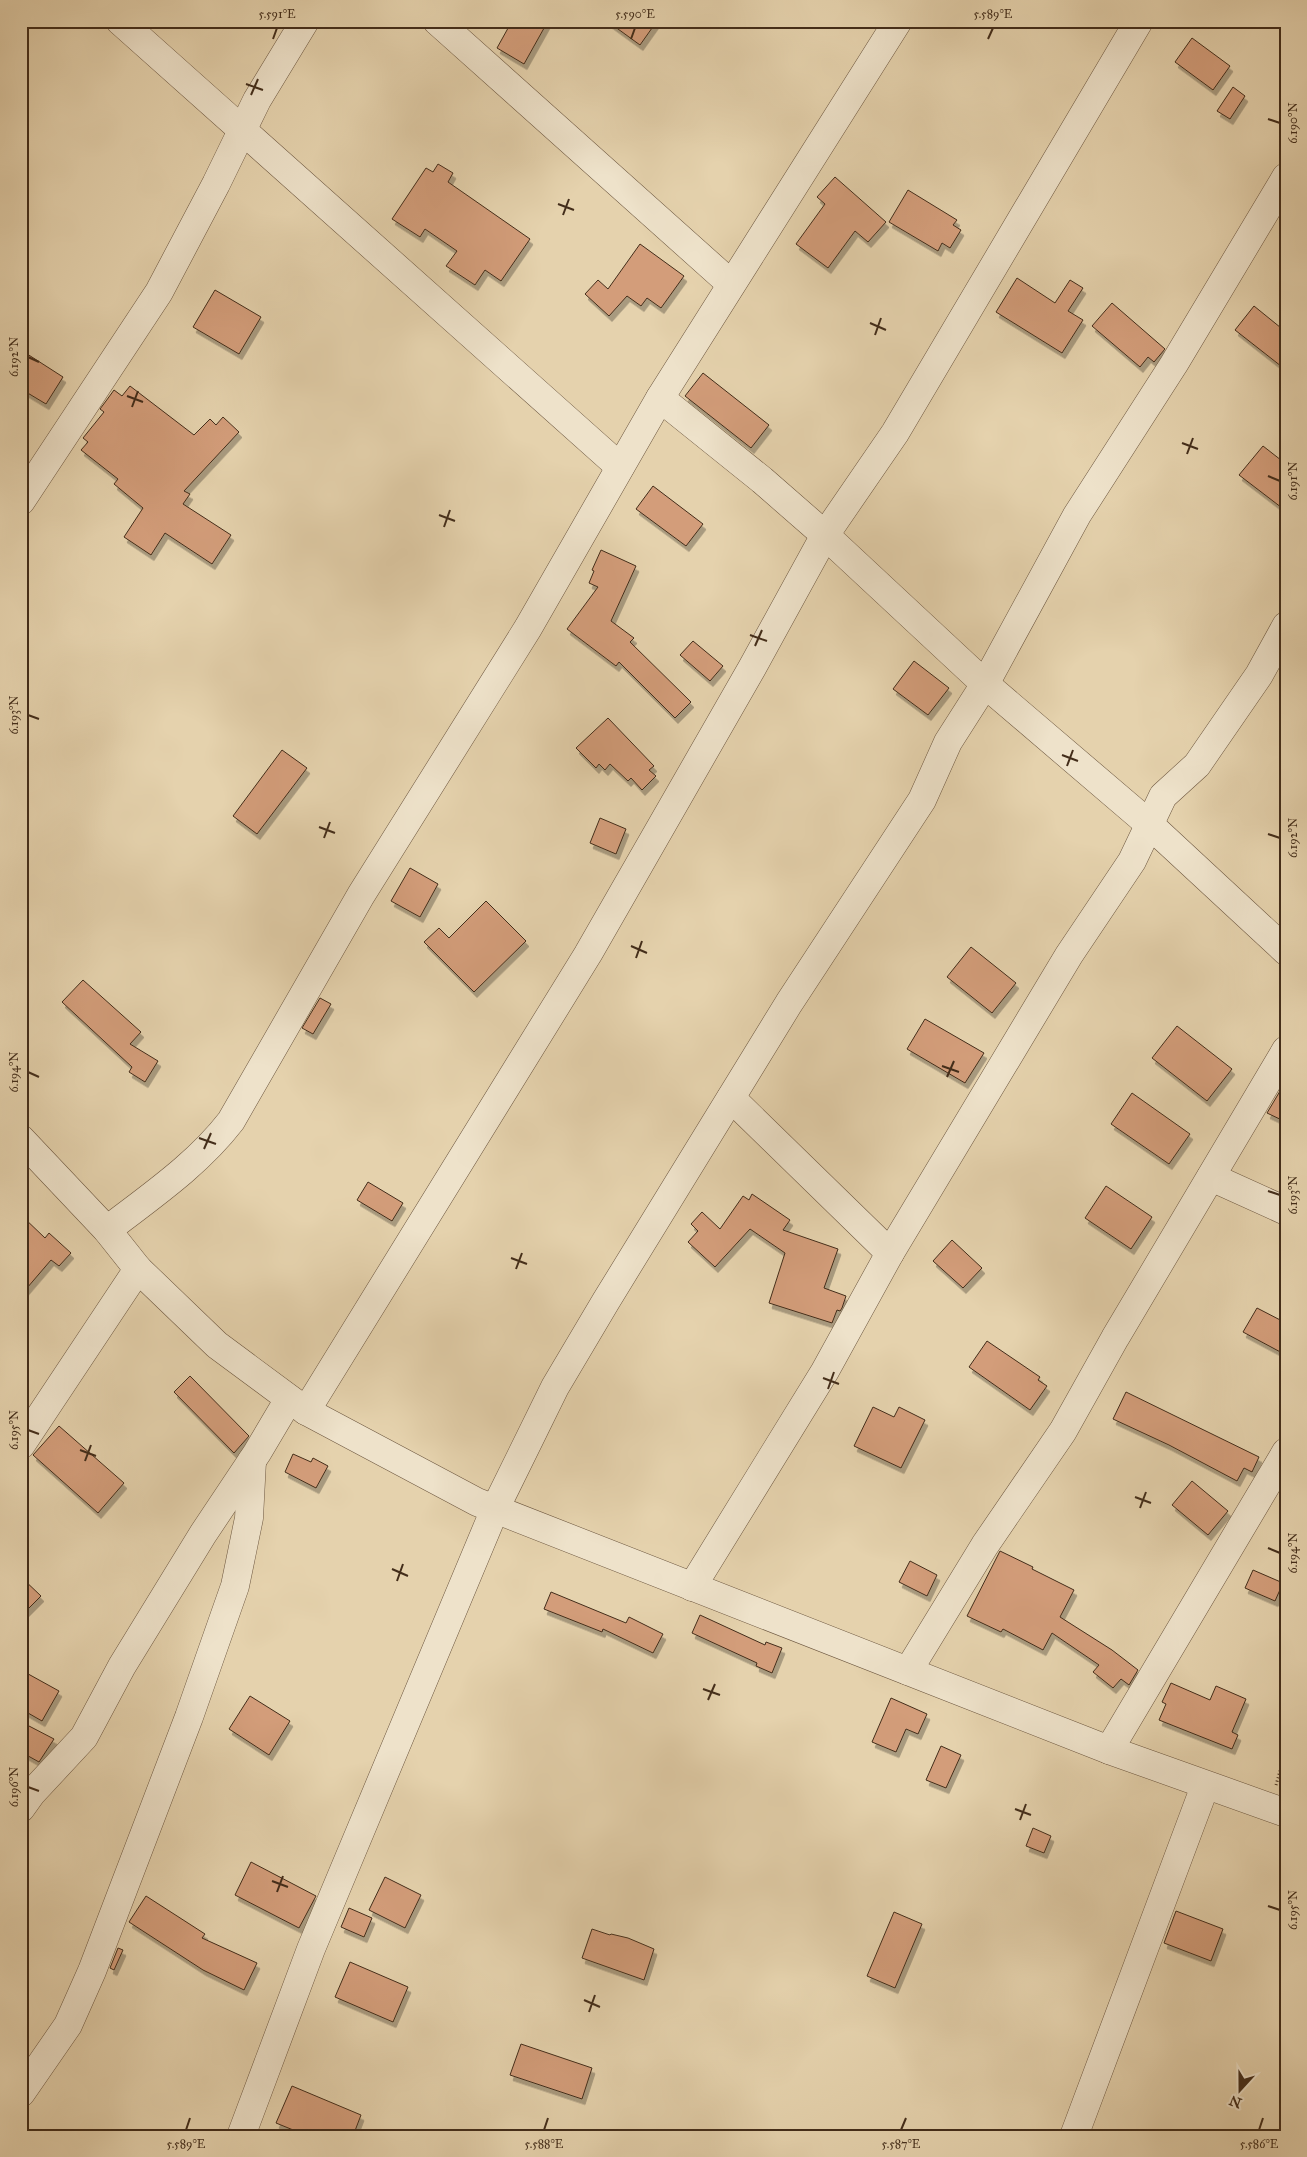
<svg xmlns="http://www.w3.org/2000/svg" width="1307" height="2157" viewBox="0 0 1307 2157" font-family="'IM FELL Great Primer',serif">
  <style>
    .building { fill: #d39d7a; stroke: #432d1a; filter: url(#shadow) }
    .lines { fill: none; stroke-linecap: round; stroke-linejoin: round }
    .minor-casing { stroke: #6c563f; stroke-width: 29 }
    .path { stroke: #432d1a; stroke-width: 3; stroke-dasharray: 1 2.5; stroke-linecap: butt }
    .minor { stroke: #eee2ca; stroke-width: 28 }
    .ticks { fill: none; stroke: #432d1a; stroke-width: 2 }
    .neatline { fill: none; stroke: #432d1a; stroke-width: 2 }
    .ticks-label { font-size: 12px; text-anchor: middle; fill: #432d1a }
  </style>
  <defs>
    <filter id="shadow"><feDropShadow dx="3" dy="5.5" stdDeviation="0" flood-color="#0004"/></filter>
  </defs>
  <rect width="100%" height="100%" fill="#e5d2ad"/>
  <filter id="stains"><feTurbulence type="fractalNoise" baseFrequency=".004" numOctaves="4"/><feColorMatrix values="0 0 0 0 .2 0 0 0 0 .09 0 0 0 0 .02 0 0 0 .5 -.17"/></filter>
  <radialGradient id="worn" r=".72"><stop offset=".6" stop-color="#630" stop-opacity="0"/><stop offset="1" stop-color="#630" stop-opacity=".3"/></radialGradient>
  <!-- building -->
  <g class="building">
    <polygon points="512,21 548,21 524,64 497,48"/>
    <polygon points="607,21 657,21 640,45"/>
    <polygon points="1192,38 1230,66 1213,90 1175,62"/>
    <polygon points="1233,87 1245,96 1230,119 1217,111"/>
    <polygon points="438,164 453,173 448,182 530,239 501,281 485,270 475,285 446,266 457,251 425,229 420,237 392,219 426,168 433,172"/>
    <polygon points="835,177 886,222 868,242 855,231 828,268 796,244 825,204 817,197"/>
    <polygon points="908,190 957,220 953,225 961,230 950,248 942,243 938,251 889,222"/>
    <polygon points="640,244 684,276 661,308 647,298 641,306 627,296 609,316 585,294 598,280 608,289"/>
    <polygon points="1017,278 1055,303 1070,280 1083,288 1068,311 1083,320 1062,353 996,312"/>
    <polygon points="215,290 261,317 239,354 193,327"/>
    <polygon points="1112,303 1165,349 1154,362 1148,357 1140,367 1092,326"/>
    <polygon points="1254,306 1286,332 1286,370 1235,330"/>
    <polygon points="21,350 63,377 46,404 21,389"/>
    <polygon points="703,373 769,425 751,448 685,396"/>
    <polygon points="130,386 194,435 210,419 216,425 223,417 239,432 184,491 190,494 183,504 231,535 212,564 165,533 151,555 124,537 143,508 114,484 118,479 81,450 88,442 83,438 104,412 100,409 106,401 114,390 122,396"/>
    <polygon points="1263,446 1286,464 1286,511 1239,475"/>
    <polygon points="653,486 703,524 686,546 636,509"/>
    <polygon points="601,550 636,566 611,621 634,638 630,642 691,702 675,718 619,662 616,666 567,629 598,587 589,583 594,571 592,570"/>
    <polygon points="693,641 723,666 710,681 680,655"/>
    <polygon points="914,661 949,688 928,715 893,689"/>
    <polygon points="608,718 654,766 649,770 656,776 642,790 631,778 628,781 610,764 605,770 599,764 596,768 576,748"/>
    <polygon points="282,750 307,768 257,834 233,816"/>
    <polygon points="600,818 626,829 616,854 590,843"/>
    <polygon points="410,868 438,884 420,917 391,901"/>
    <polygon points="486,901 526,941 474,992 424,942 439,928 449,938"/>
    <polygon points="971,947 1016,983 992,1013 947,977"/>
    <polygon points="83,980 141,1032 130,1044 158,1061 145,1082 129,1072 132,1067 62,1002"/>
    <polygon points="320,998 331,1004 313,1034 302,1028"/>
    <polygon points="925,1019 984,1053 965,1083 907,1049"/>
    <polygon points="1177,1026 1232,1069 1207,1101 1152,1058"/>
    <polygon points="1286,1081 1286,1122 1267,1113"/>
    <polygon points="1132,1093 1190,1134 1169,1164 1111,1124"/>
    <polygon points="368,1182 403,1203 392,1221 357,1200"/>
    <polygon points="1106,1186 1152,1217 1131,1249 1085,1218"/>
    <polygon points="752,1194 790,1220 783,1230 838,1249 824,1288 846,1296 842,1308 840,1311 837,1310 832,1323 769,1303 785,1253 750,1229 715,1267 688,1242 698,1231 691,1224 702,1212 720,1229 743,1196 749,1200"/>
    <polygon points="21,1215 45,1238 49,1233 71,1253 59,1266 51,1260 21,1295"/>
    <polygon points="952,1240 982,1268 963,1288 933,1261"/>
    <polygon points="1257,1308 1286,1323 1286,1355 1243,1332"/>
    <polygon points="987,1341 1040,1377 1038,1380 1047,1386 1030,1410 969,1367"/>
    <polygon points="190,1376 249,1436 234,1453 174,1392"/>
    <polygon points="1126,1392 1259,1457 1252,1472 1244,1468 1237,1481 1169,1445 1113,1419"/>
    <polygon points="873,1407 894,1417 899,1407 925,1420 901,1468 854,1446"/>
    <polygon points="59,1426 124,1483 98,1513 33,1455"/>
    <polygon points="293,1454 311,1462 313,1458 328,1466 316,1488 285,1472"/>
    <polygon points="1192,1481 1228,1511 1208,1535 1172,1505"/>
    <polygon points="1000,1551 1033,1567 1032,1569 1074,1590 1060,1617 1112,1650 1138,1670 1129,1685 1121,1679 1113,1688 1093,1672 1099,1665 1052,1633 1043,1650 1003,1629 1001,1632 967,1616"/>
    <polygon points="910,1561 937,1575 927,1596 899,1582"/>
    <polygon points="1253,1570 1283,1583 1275,1601 1245,1588"/>
    <polygon points="21,1577 41,1596 21,1616"/>
    <polygon points="551,1592 626,1623 629,1617 663,1634 653,1653 603,1629 602,1632 544,1609"/>
    <polygon points="700,1615 765,1645 766,1642 782,1648 772,1673 756,1666 757,1663 692,1633"/>
    <polygon points="21,1670 59,1691 42,1721 21,1709"/>
    <polygon points="1171,1683 1210,1700 1216,1686 1246,1699 1232,1732 1238,1735 1232,1749 1159,1720 1166,1704 1162,1702"/>
    <polygon points="250,1696 290,1721 269,1755 229,1729"/>
    <polygon points="891,1698 927,1714 918,1734 906,1729 896,1752 872,1742"/>
    <polygon points="29,1726 54,1739 39,1762 21,1752 21,1740"/>
    <polygon points="941,1746 961,1755 946,1788 926,1780"/>
    <polygon points="1033,1828 1051,1836 1044,1853 1026,1846"/>
    <polygon points="251,1862 316,1896 299,1928 235,1895"/>
    <polygon points="385,1877 421,1895 405,1928 369,1910"/>
    <polygon points="146,1896 205,1934 202,1938 257,1963 244,1990 203,1970 129,1922"/>
    <polygon points="349,1908 372,1918 364,1937 341,1927"/>
    <polygon points="1176,1911 1223,1929 1211,1961 1164,1943"/>
    <polygon points="894,1912 922,1924 895,1988 867,1976"/>
    <polygon points="592,1929 610,1935 611,1934 628,1938 654,1949 644,1980 582,1958"/>
    <polygon points="118,1948 123,1950 114,1970 110,1968"/>
    <polygon points="350,1962 408,1987 393,2022 335,1997"/>
    <polygon points="521,2044 592,2068 582,2099 510,2075"/>
    <polygon points="292,2086 361,2115 353,2136 308,2136 276,2123"/>
  </g>
  <g class="lines">
    <defs>
      <g id="minor">
        <polyline points="120,21 620,467"/>
        <polyline points="437,21 731,284"/>
        <polyline points="660,398 762,480 825,535 985,684 1149,824 1286,951"/>
        <polyline points="21,501 159,292 216,184 257,100 305,21"/>
        <polyline points="731,1098 890,1253"/>
        <polyline points="21,1139 107,1230 138,1269 217,1345 306,1411 477,1502 1109,1750 1286,1813"/>
        <polyline points="1211,1177 1286,1211"/>
        <path d="M107,1230c44,-34 90,-65 124,-109l130,-226 167,-267 132,-230 238,-377"/>
        <polyline points="306,1411 588,954 752,668 825,535 895,433 1139,21"/>
        <polyline points="21,1445 138,1269"/>
        <polyline points="692,1587 825,1371 890,1253 1069,955 1132,861 1163,796 1197,765 1259,675 1286,626"/>
        <polyline points="908,1671 985,1545 1063,1431 1115,1338 1286,1050"/>
        <polyline points="1109,1750 1286,1452"/>
        <polyline points="21,1808 31,1794 84,1737 122,1666 203,1534 257,1453 289,1399"/>
        <polyline points="21,2093 68,2025 92,1971 189,1717 235,1586 249,1518 252,1461"/>
        <polyline points="241,2136 311,1949 495,1509 555,1387 606,1301 789,1003 922,800 948,742 985,684 1077,515 1174,364 1286,177"/>
        <polyline points="1074,2136 1205,1786"/>
      </g>
    </defs>
    <!-- minor casing -->
    <use href="#minor" class="minor-casing"/>
    <!-- path -->
    <polyline class="path" points="1276,1785 1286,1750"/>
    <!-- minor -->
    <use href="#minor" class="minor"/>
  </g>
  <!-- ticks -->
  <path class="ticks" d="M273,39l4,-11M631,39l4,-11M988,39l5,-11M246,84l17,6M251,95l7,-16M1268,119l12,4M558,204l16,6M563,215l6,-16M870,323l16,7M875,335l6,-17M28,357l11,5M127,396l16,6M132,407l6,-16M1182,443l16,6M1187,454l6,-16M1268,476l12,5M439,515l16,6M444,527l6,-17M750,635l17,6M755,646l7,-16M28,715l11,4M1062,755l16,6M1067,766l6,-16M319,827l16,6M1268,834l12,4M324,838l6,-16M631,946l16,7M636,958l6,-17M942,1066l17,6M28,1072l11,5M947,1077l7,-16M199,1138l17,6M204,1149l7,-16M1268,1191l12,4M511,1258l16,6M516,1269l6,-16M823,1378l16,6M828,1389l6,-17M28,1430l11,4M80,1450l16,6M85,1461l6,-16M1135,1497l16,6M1140,1508l6,-16M1268,1548l12,5M392,1569l16,7M397,1581l6,-17M703,1689l17,6M708,1700l7,-16M28,1787l11,4M1015,1809l16,6M1020,1820l6,-16M272,1881l16,6M277,1892l6,-16M1268,1906l12,4M584,2000l16,7M589,2012l6,-17M186,2130l4,-12M544,2130l4,-12M901,2130l5,-12M1259,2130l4,-12"/>
  <!-- margin -->
  <rect width="1307" height="2157" fill="none" stroke="#e5d2ad" stroke-width="55"/>
  <!-- north arrow -->
  <g transform="translate(1240 2090) rotate(201)" stroke="#eee2ca" stroke-width="4" paint-order="stroke">
  <path d="M0-4L9 19L0 12L-9 19Z" fill="#432d1a"/>
  <text y="-8" font-size="14" font-weight="bold" text-anchor="middle" fill="#432d1a">N</text>
  </g>
  <rect x="28" y="28" width="1252" height="2102" class="neatline"/>
  <g class="ticks-label">
    <text x="277" y="18">5.591°E</text>
    <text x="635" y="18">5.590°E</text>
    <text x="993" y="18">5.589°E</text>
    <text transform="translate(1293 123) rotate(-90)" y="4">6.190°N</text>
    <text transform="translate(14 357) rotate(-90)" y="4">6.192°N</text>
    <text transform="translate(1293 481) rotate(-90)" y="4">6.191°N</text>
    <text transform="translate(14 715) rotate(-90)" y="4">6.193°N</text>
    <text transform="translate(1293 838) rotate(-90)" y="4">6.192°N</text>
    <text transform="translate(14 1072) rotate(-90)" y="4">6.194°N</text>
    <text transform="translate(1293 1195) rotate(-90)" y="4">6.193°N</text>
    <text transform="translate(14 1430) rotate(-90)" y="4">6.195°N</text>
    <text transform="translate(1293 1553) rotate(-90)" y="4">6.194°N</text>
    <text transform="translate(14 1787) rotate(-90)" y="4">6.196°N</text>
    <text transform="translate(1293 1910) rotate(-90)" y="4">6.195°N</text>
    <text x="186" y="2148">5.589°E</text>
    <text x="544" y="2148">5.588°E</text>
    <text x="901" y="2148">5.587°E</text>
    <text x="1259" y="2148">5.586°E</text>
  </g>
  <rect width="100%" height="100%" filter="url(#stains)"/>
  <rect width="100%" height="100%" fill="url(#worn)"/>
</svg>
